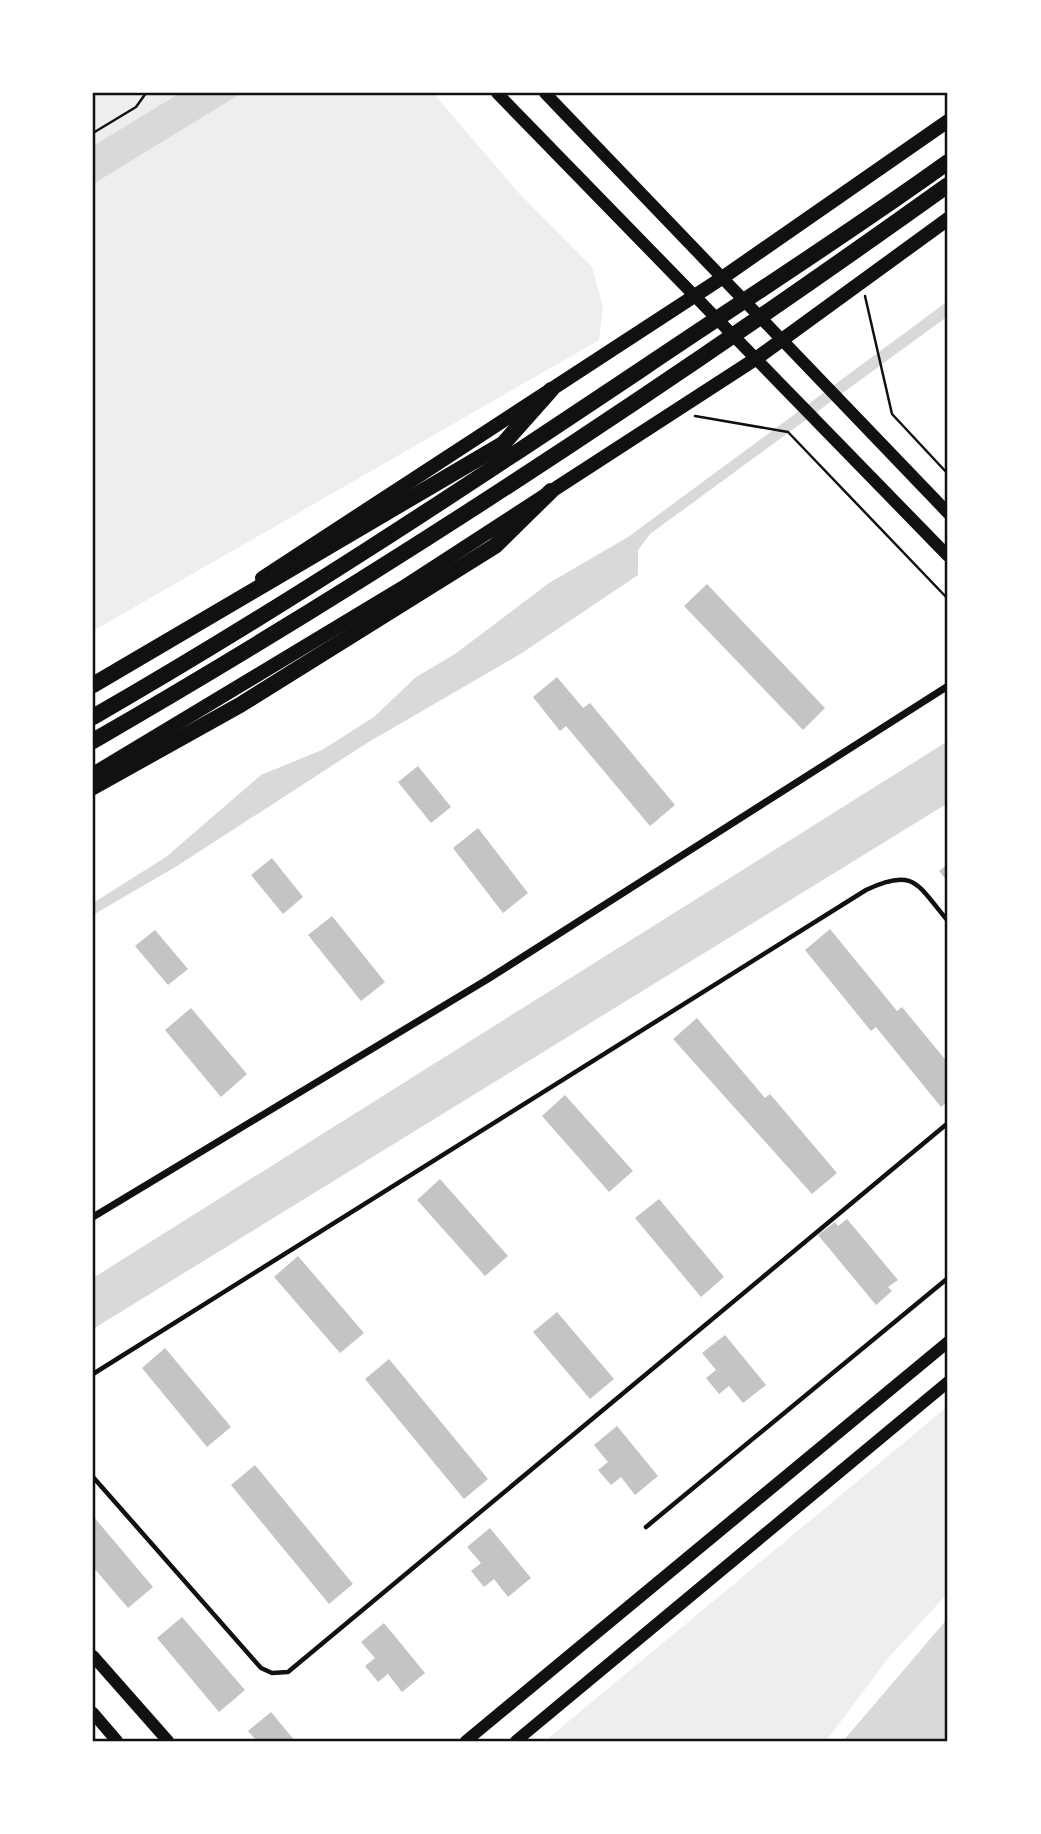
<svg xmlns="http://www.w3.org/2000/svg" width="1041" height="1834" viewBox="0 0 1041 1834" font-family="'Fira Sans Condensed',sans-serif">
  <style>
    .green { fill: #eee }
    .water { fill: #d9d9d9 }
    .building { fill: #c4c4c4 }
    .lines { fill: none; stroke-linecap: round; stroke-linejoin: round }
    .path { stroke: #111; stroke-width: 2.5 }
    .service { stroke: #111; stroke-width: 4.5 }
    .minor { stroke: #111; stroke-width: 7 }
    .tertiary { stroke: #111; stroke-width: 12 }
    .secondary { stroke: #111; stroke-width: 12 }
    .primary { stroke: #111; stroke-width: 14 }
    .trunk { stroke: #111; stroke-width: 16 }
    .neatline { fill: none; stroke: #111; stroke-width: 2.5 }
  </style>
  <rect width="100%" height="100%" fill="#fff"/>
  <!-- green -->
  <g class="green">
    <polygon points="93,93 433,93 516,190 592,267 603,307 599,340 93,631"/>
    <polygon points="948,1406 948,1593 889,1657 826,1741 545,1741"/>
  </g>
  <!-- water -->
  <g class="water">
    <polygon points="180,93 242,93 93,184 93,146"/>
    <polygon points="948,301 948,316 650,534 638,550 638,575 522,653 367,743 177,866 93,915 93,903 166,857 261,775 322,750 374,717 416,677 455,654 549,583 628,537"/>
    <polygon points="948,741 948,803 93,1329 93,1278"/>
    <polygon points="948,1618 948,1741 843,1741 844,1740"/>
  </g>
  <!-- building -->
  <g class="building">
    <polygon points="707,584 825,708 803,730 684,606"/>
    <polygon points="557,677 583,708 590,703 675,805 650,826 566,726 560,731 533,697"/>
    <polygon points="418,766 451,807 431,823 398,782"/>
    <polygon points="478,828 528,893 503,913 453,848"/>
    <polygon points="272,858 303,897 283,914 251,875"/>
    <polygon points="948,864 948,882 939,871"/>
    <polygon points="332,916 385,982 361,1001 308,935"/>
    <polygon points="830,929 897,1011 902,1007 948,1063 948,1101 941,1107 876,1027 871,1031 805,950"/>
    <polygon points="155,930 188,969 168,985 135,946"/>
    <polygon points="191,1008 247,1074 221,1097 165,1030"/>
    <polygon points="697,1018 765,1098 770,1094 837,1173 812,1194 673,1039"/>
    <polygon points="565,1095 633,1171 609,1192 542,1116"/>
    <polygon points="440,1179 508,1256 485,1276 417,1200"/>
    <polygon points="659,1199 724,1277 701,1297 635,1218"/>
    <polygon points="847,1219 898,1280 888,1287 892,1291 876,1305 818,1235 835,1222 838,1226"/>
    <polygon points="298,1256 364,1333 340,1353 274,1277"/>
    <polygon points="557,1312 614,1379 590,1399 533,1332"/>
    <polygon points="725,1335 766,1385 743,1403 729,1386 719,1394 706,1378 716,1370 702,1353"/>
    <polygon points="165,1348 231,1427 207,1447 142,1368"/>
    <polygon points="389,1359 488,1479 464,1499 365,1379"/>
    <polygon points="617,1426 658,1476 635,1495 621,1477 611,1485 598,1470 608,1462 594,1445"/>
    <polygon points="255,1465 353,1584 329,1604 231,1485"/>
    <polygon points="93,1516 153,1587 128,1608 93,1567"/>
    <polygon points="490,1528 531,1578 508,1597 494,1579 484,1587 471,1571 481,1563 467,1547"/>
    <polygon points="182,1617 245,1690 219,1712 157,1638"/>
    <polygon points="384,1623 425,1673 402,1692 388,1674 378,1682 365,1666 375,1658 361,1642"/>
    <polygon points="271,1712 295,1741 257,1741 248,1731"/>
  </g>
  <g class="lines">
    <!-- path -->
    <g class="path">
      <polyline points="93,133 136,107 146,93"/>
      <polyline points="865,296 892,414 948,474"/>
      <polyline points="695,416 788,432 948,599"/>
    </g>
    <!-- service -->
    <g class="service">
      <path d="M93,1374l773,-484c49,-24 52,-4 82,31"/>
      <polyline points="93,1477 261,1668 272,1673 288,1672 948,1123"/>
      <polyline points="646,1527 948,1278"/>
    </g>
    <!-- minor -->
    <polyline class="minor" points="93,1217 488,979 948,686"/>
    <!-- tertiary -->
    <g class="tertiary">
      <polyline points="466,1741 948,1342"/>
      <polyline points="516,1741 948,1382"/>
    </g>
    <!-- secondary -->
    <g class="secondary">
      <polyline points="497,93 948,556"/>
      <polyline points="545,93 948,513"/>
      <polyline points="93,1656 168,1741"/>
      <polyline points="93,1713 117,1741"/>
    </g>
    <!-- primary -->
    <g class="primary">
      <polyline points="262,578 722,278 948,121"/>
      <polyline points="93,774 402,588 757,358 948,219"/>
    </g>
    <!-- trunk -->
    <g class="trunk">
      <polyline points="93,685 503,444 551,390"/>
      <path d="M93,717c188,-108 368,-227 549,-348 102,-69 206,-135 306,-207"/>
      <path d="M93,741c295,-170 578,-358 855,-556"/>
      <polyline points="93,787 240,705 495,546 551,491"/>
    </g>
  </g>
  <!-- border -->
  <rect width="1041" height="1834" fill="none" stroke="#ffffff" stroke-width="189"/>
  <rect x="94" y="94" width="852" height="1646" class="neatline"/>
</svg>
